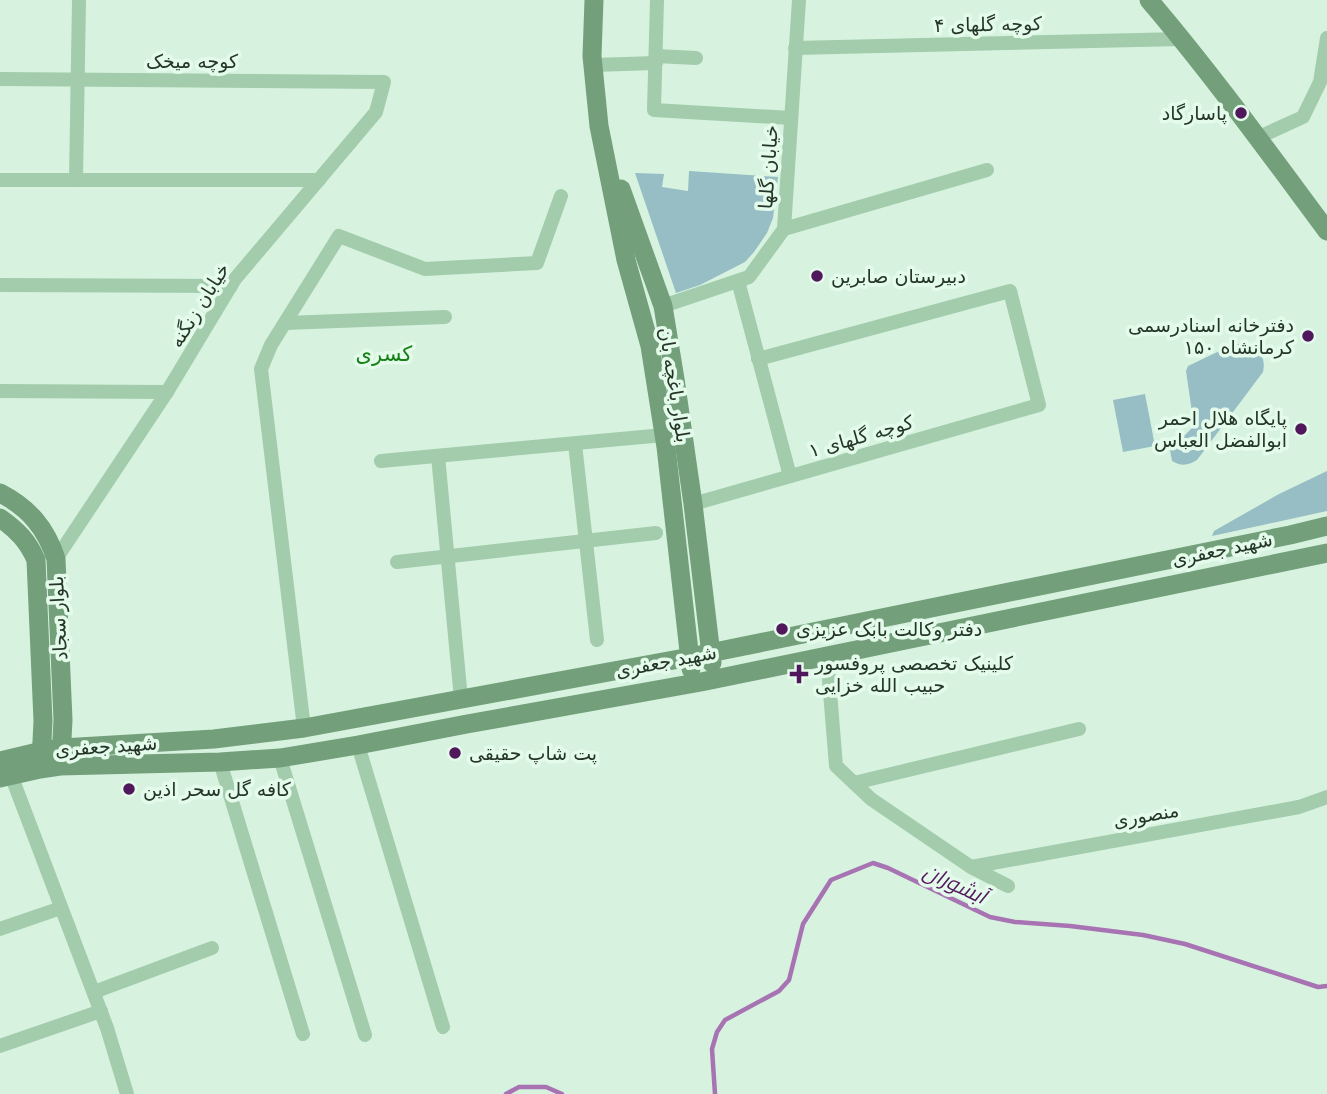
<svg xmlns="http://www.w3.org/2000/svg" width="1327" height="1094" viewBox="0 0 1327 1094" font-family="'DejaVu Sans',Cairo,sans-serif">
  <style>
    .green { fill: #96bec4 }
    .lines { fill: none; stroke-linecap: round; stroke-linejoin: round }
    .stream { stroke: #a873b3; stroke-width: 4.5 }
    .street { stroke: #a2ccac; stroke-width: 14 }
    .secondary { stroke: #73a07a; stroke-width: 19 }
    .poi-dot { fill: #51175c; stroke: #e4fbeb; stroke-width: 2.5 }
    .labels { text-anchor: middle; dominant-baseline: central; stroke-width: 7; stroke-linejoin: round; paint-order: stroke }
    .street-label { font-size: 19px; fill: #253627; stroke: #e4fbeb }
    .poi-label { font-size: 19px; fill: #253627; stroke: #e4fbeb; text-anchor: start }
    .neighbourhood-label { font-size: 21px; fill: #168117; stroke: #e4fbeb }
    .water-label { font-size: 21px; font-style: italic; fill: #51175c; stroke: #e4fbeb }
  </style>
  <rect width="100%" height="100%" fill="#d7f3e0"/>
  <!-- green -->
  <g class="green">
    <polygon points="689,171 778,177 773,218 767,233 754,252 745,262 700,285 676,293 635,173 664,174 662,187 688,191"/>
    <path d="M1243,343l10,2c8,10 13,14 10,27l-66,88c-9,6 -17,6 -25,1l-2,-11 24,-24 -8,-55 2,-5 44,-21z"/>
    <polygon points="1145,394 1155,446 1123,452 1113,400"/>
    <polygon points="1327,471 1327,511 1212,536 1214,531 1279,494"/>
  </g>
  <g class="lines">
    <!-- stream -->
    <g class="stream">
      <polyline points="506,1094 519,1087 546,1087 562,1094"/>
      <polyline points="715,1094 712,1049 717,1032 725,1020 779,991 789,980 803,924 831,880 873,863 888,868 990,917 1015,922 1070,926 1143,935 1185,944 1318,987 1327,986"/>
    </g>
    <!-- street -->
    <g class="street">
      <polyline points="657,0 654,110 791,118"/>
      <polyline points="795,48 1182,39"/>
      <polyline points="656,56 696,58"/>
      <polyline points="593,65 656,63"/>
      <polyline points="0,79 384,82 376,112 235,279 167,392 56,559"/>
      <polyline points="1257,138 1303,117 1320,82 1327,38"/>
      <polyline points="0,180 319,180"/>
      <polyline points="76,180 79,0"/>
      <polyline points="784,229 987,170"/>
      <polyline points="738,281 790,476"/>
      <polyline points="0,285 231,286"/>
      <polyline points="663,306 749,277 784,229 799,0"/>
      <polyline points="285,323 445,317"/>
      <polyline points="0,391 167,392"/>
      <polyline points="575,444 597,640"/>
      <polyline points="438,456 461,699"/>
      <polyline points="381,461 664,435"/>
      <polyline points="693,504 1039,405 1010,291 758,359"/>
      <polyline points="397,562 656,533"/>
      <polyline points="827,655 836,766 871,799 971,867 1008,886"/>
      <polyline points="304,728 261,369 271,345 339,236 425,269 537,263 561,196"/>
      <polyline points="358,745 443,1027"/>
      <polyline points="280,758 365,1035"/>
      <polyline points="220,762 303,1034"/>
      <polyline points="11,775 107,1028 127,1094"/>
      <polyline points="854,783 1079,729"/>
      <polyline points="971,867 1299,807 1327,797"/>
      <polyline points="0,929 61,908"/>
      <polyline points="94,992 212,948"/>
      <polyline points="0,1046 101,1011"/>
    </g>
    <!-- secondary -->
    <g class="secondary">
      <polyline points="594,0 592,56 599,126 626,260 650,346 666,447 691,669"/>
      <path d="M1149,0c63,74 120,153 178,231"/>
      <polyline points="621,189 663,306 675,379 693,504 712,663"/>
      <path d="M0,493c29,15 46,35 56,66l7,161 -2,38"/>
      <path d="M0,518c17,12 28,23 36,42l7,161 -2,40"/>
      <polyline points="0,761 42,751 62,748 214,739 304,728 690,657 1290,535 1327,526"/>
      <polyline points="0,778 40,769 60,766 220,762 280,758 358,745 467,724 701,682 1327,553"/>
    </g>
  </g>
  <!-- markers -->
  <g class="poi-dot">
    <circle cx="1241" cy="113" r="7"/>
    <circle cx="817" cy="276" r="7"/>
    <circle cx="1308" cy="336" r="7"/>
    <circle cx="1301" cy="429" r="7"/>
    <circle cx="782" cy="629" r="7"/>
    <path d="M795.5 663.5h7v7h7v7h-7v7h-7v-7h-7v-7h7z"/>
    <circle cx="455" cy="753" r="7"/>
    <circle cx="129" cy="789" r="7"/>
  </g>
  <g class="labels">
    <!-- street labels -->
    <g class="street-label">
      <text transform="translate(988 24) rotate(-1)">کوچه گلهای ۴</text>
      <text x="192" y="61">کوچه میخک</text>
      <text transform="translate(768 167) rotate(-86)">خیابان گلها</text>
      <text transform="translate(199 305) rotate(-58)">خیابان زنگنه</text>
      <text transform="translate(675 385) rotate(81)">بلوار باغچه بان</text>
      <text transform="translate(861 436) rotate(-16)">کوچه گلهای ۱</text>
      <text transform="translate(1222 549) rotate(-12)">شهید جعفری</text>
      <text transform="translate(58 618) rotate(-93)">بلوار سجاد</text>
      <text transform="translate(666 661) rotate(-11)">شهید جعفری</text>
      <text transform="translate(106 746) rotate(-4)">شهید جعفری</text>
      <text transform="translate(1146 815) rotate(-10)">منصوری</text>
    </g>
    <!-- poi labels -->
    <g class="poi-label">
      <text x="1227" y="113" text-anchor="end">پاسارگاد</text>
      <text x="831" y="276">دبیرستان صابرین</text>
      <text x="1294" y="325" text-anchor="end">دفترخانه اسنادرسمی<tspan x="1294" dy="22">۱۵۰ کرمانشاه</tspan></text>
      <text x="1287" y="418" text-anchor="end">پایگاه هلال احمر<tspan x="1287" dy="22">ابوالفضل العباس</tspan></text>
      <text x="796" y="629">دفتر وکالت بابک عزیزی</text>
      <text x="815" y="663">کلینیک تخصصی پروفسور<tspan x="815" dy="22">حبیب الله خزایی</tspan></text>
      <text x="469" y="753">پت شاپ حقیقی</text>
      <text x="143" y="789">کافه گل سحر اذین</text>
    </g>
    <!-- neighbourhood labels -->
    <g class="neighbourhood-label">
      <text x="384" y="354">کسری</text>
    </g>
    <!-- water labels -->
    <g class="water-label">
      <text transform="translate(955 884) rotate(25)">آبشوران</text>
    </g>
  </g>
</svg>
